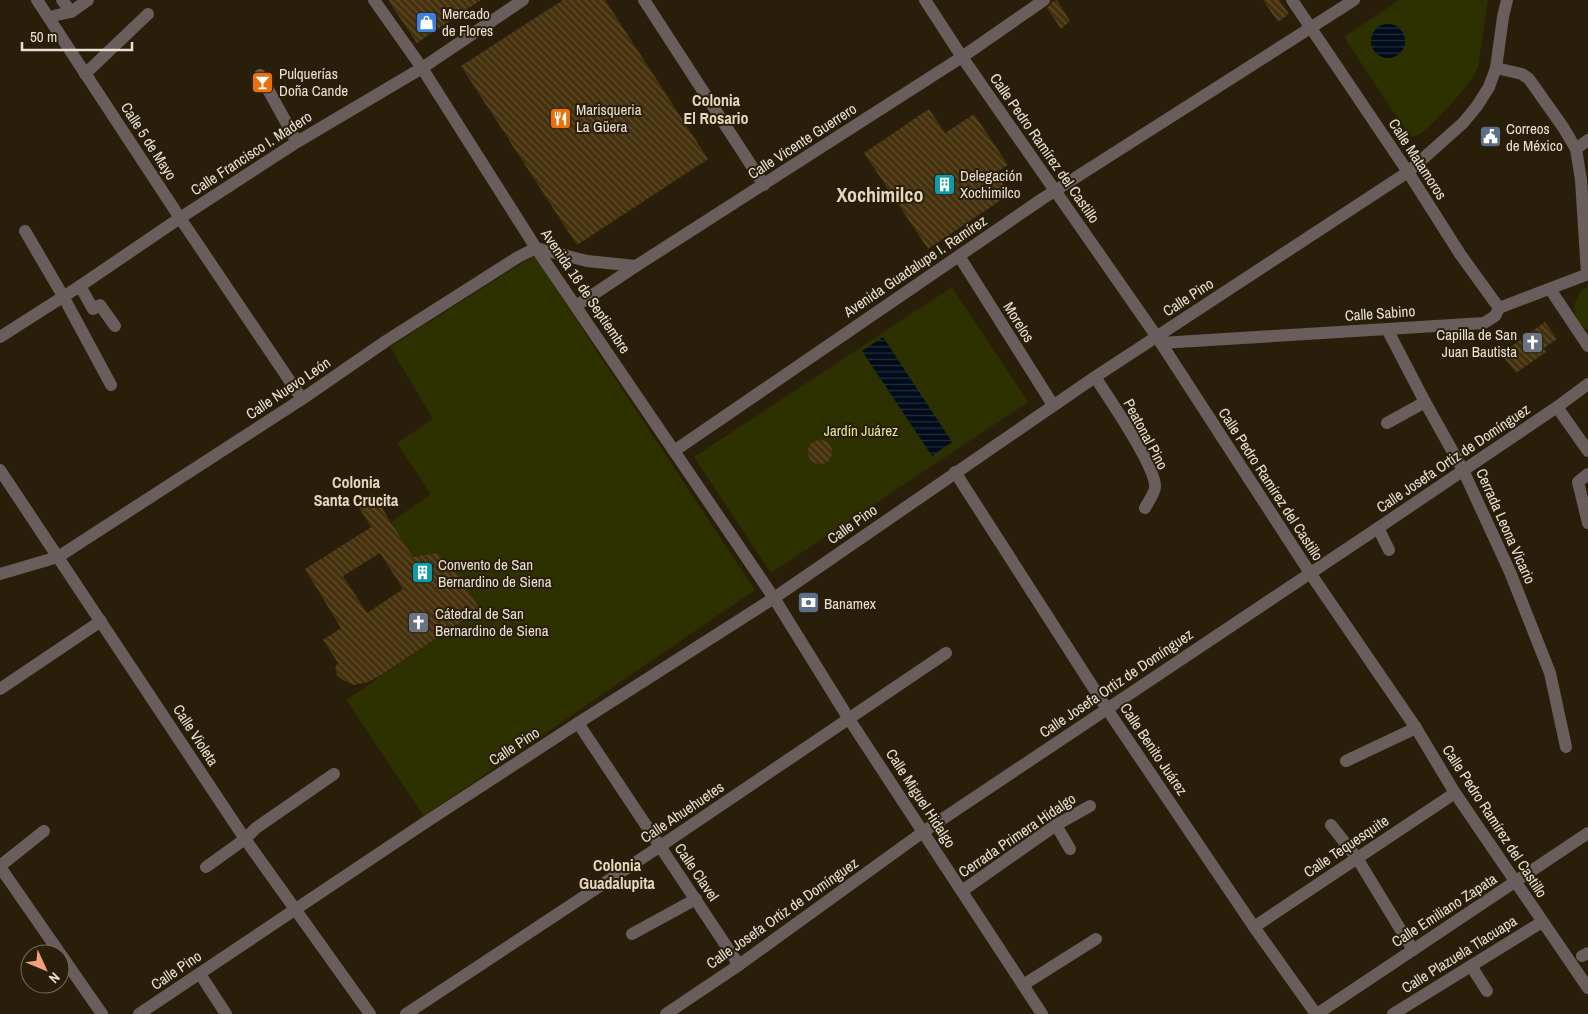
<svg xmlns="http://www.w3.org/2000/svg" width="1588" height="1014" viewBox="0 0 1588 1014" font-family="'Archivo Narrow',sans-serif">
  <style>
    .green { fill: #2d3100 }
    .water { fill: url(#water-rules) }
    .building { fill: url(#building-back-hatch); fill-rule: evenodd }
    .lines { fill: none; stroke-linecap: round; stroke-linejoin: round }
    .minor { stroke: #6a5e5c; stroke-width: 12 }
    .labels { text-anchor: middle; dominant-baseline: central; stroke-width: 4; stroke-linejoin: round; paint-order: stroke }
    .poi-label { font-size: 15px; fill: #e8e0d4; stroke: #291e0a; text-anchor: start }
    .street-label { font-size: 15px; fill: #e8e0d4; stroke: #291e0a }
    .park-label { font-size: 15px; fill: #dce797; stroke: #291e0a }
    .neighbourhood-label { font-size: 16px; font-weight: bold; fill: #e7d7bf; stroke: #291e0a }
    .district-label { font-size: 20px; font-weight: bold; fill: #e7d7bf; stroke: #291e0a }
  </style>
  <defs>
    <pattern id="water-rules" width="6" height="5" patternUnits="userSpaceOnUse" patternTransform="scale(1.25)"><rect width="6" height="5" fill="#000c1b"/><path d="M0 2.5h6" fill="none" stroke="#252f3b"/></pattern>
    <pattern id="building-back-hatch" width="6" height="6" patternUnits="userSpaceOnUse" patternTransform="scale(1.25)"><rect width="6" height="6" fill="#45310d"/><path d="M-1 5l2 2M0 0l6 6M5-1l2 2" fill="none" stroke="#604f2f"/></pattern>
  </defs>
  <rect width="100%" height="100%" fill="#291e0a"/>
  <!-- green -->
  <g class="green">
    <path d="M1399,0h89l-10,67 -3,7c-7,12 -48,60 -60,62 -4,1 -4,0 -7,-2l-64,-97z"/>
    <polygon points="535,255 569,309 755,590 424,816 346,700 480,609 454,570 437,554 413,557 391,522 431,494 397,443 433,419 390,347"/>
    <polygon points="952,287 1028,402 771,573 694,457"/>
    <path d="M1588,287v43c-17,-10 -19,-33 0,-43z"/>
  </g>
  <!-- water -->
  <g class="water">
    <circle cx="1388" cy="41" r="17"/>
    <polygon points="883,337 952,442 932,456 862,351"/>
  </g>
  <!-- building -->
  <g class="building">
    <polygon points="388,0 481,0 417,43"/>
    <polygon points="563,0 605,0 708,159 577,245 461,66"/>
    <polygon points="1057,0 1070,21 1061,29 1047,8 1052,2"/>
    <polygon points="1263,0 1279,0 1289,14 1278,22"/>
    <polygon points="929,109 945,133 974,114 1008,165 995,173 1010,194 928,249 864,153"/>
    <polygon points="1545,322 1557,339 1544,348 1546,352 1516,373 1501,354"/>
    <circle cx="820" cy="452" r="12"/>
    <path d="M373,494l40,63 24,-4 18,18 25,38 -97,65 -15,8 -14,3 -11,-5 -6,-5 -2,-8 3,-4 -15,-23 18,-12 -36,-59 66,-42 -14,-23zM380,553l23,36 -36,24 -24,-37z"/>
  </g>
  <g class="lines">
    <!-- minor -->
    <g class="minor">
      <polyline points="37,0 180,218 302,399"/>
      <polyline points="62,0 71,12"/>
      <polyline points="374,0 422,68 536,248 774,598 849,719 1042,1014"/>
      <polyline points="644,0 764,185"/>
      <polyline points="925,0 962,57 1157,337 1310,573 1416,728 1455,793 1588,988"/>
      <polyline points="1292,0 1408,172 1460,254 1499,308"/>
      <polyline points="49,18 57,15 71,12 88,0"/>
      <polyline points="1496,68 1522,74 1529,79 1563,127 1576,149 1581,180 1587,274"/>
      <polyline points="85,74 148,14"/>
      <polyline points="260,75 297,142"/>
      <polyline points="1576,149 1588,140"/>
      <polyline points="25,231 63,296 111,385"/>
      <polyline points="959,256 1053,405"/>
      <polyline points="80,286 93,309 100,305 115,326"/>
      <polyline points="1550,289 1588,346"/>
      <polyline points="576,306 636,266 962,57 1044,0"/>
      <polyline points="1387,329 1425,402 1463,470 1510,572 1550,673 1566,747"/>
      <polyline points="0,337 80,286 180,218 297,142 422,68 523,0"/>
      <polyline points="1161,343 1484,323 1495,316 1499,308 1588,274"/>
      <path d="M1095,377c13,20 61,89 60,110 0,6 -7,15 -10,21"/>
      <polyline points="1557,407 1588,451"/>
      <polyline points="1387,423 1425,402"/>
      <polyline points="674,451 1042,199 1354,0"/>
      <polyline points="0,470 245,839 370,1014"/>
      <polyline points="955,472 1107,709 1254,927 1316,1014"/>
      <polyline points="1588,474 1578,482 1588,523"/>
      <polyline points="1378,528 1389,550"/>
      <polyline points="0,574 58,557 302,399 386,341 518,257 536,248 587,261 636,266"/>
      <polyline points="0,689 101,621"/>
      <polyline points="578,723 739,965"/>
      <polyline points="1346,761 1416,728"/>
      <polyline points="1056,825 1070,849"/>
      <polyline points="1331,825 1357,858 1413,950"/>
      <polyline points="0,866 44,831"/>
      <polyline points="0,867 102,1014"/>
      <polyline points="206,867 245,839 256,828 334,774"/>
      <polyline points="962,891 1056,825 1090,806"/>
      <polyline points="1254,927 1455,793"/>
      <polyline points="632,934 696,899"/>
      <polyline points="1582,956 1588,953"/>
      <polyline points="1471,966 1487,991"/>
      <polyline points="200,974 226,1014"/>
      <polyline points="1023,985 1096,939"/>
      <polyline points="139,1014 426,822 578,723 774,598 1095,377 1408,172 1463,123 1477,106 1489,87 1496,68 1503,17 1507,0"/>
      <polyline points="406,1014 659,847 946,653"/>
      <polyline points="666,1014 739,965 923,832 1378,528 1557,407 1588,384"/>
      <polyline points="1317,1014 1588,833"/>
      <polyline points="1393,1014 1542,922"/>
    </g>
  </g>
  <!-- icons -->
  <defs>
    <symbol id="shop-square" viewBox="-11 -11 22 22"><rect x="-9" y="-9" width="18" height="18" rx="4" fill="#3f7fe0" stroke="#291e0a"/><path d="M-5-2.5h2.3a2.7 3.5 0 0 1 5.4 0H5L5.5 6h-11ZM-1.5-2.5h3a1.5 2.3 0 0 0-3 0Z" fill="#fff"/></symbol>
    <symbol id="bar-square" viewBox="-11 -11 22 22"><rect x="-9" y="-9" width="18" height="18" rx="4" fill="#e8710a" stroke="#291e0a"/><path d="M-6-5H6L.8 .8V4.5H3.5V6h-7V4.5H-.8V.8Z" fill="#fff"/></symbol>
    <symbol id="restaurant-square" viewBox="-11 -11 22 22"><rect x="-9" y="-9" width="18" height="18" rx="4" fill="#e8710a" stroke="#291e0a"/><path d="M-5-6h1v4h1v-4h1v4h1v-4h1v5L-1.5 .5V6h-2V.5L-5-1ZM5-6V6H3V1.5H1.5Q1.5-4 5-6Z" fill="#fff"/></symbol>
    <symbol id="civic-square" viewBox="-11 -11 22 22"><rect x="-9" y="-9" width="18" height="18" rx="4" fill="#5c6f8a" stroke="#291e0a"/><path d="M-.6-6.5H3V-4.5H.6V-3L4-1V1h2V6H-6V1h2V-1L-.6-3ZM-1.2 2.5V6h2.4V2.5Z" fill="#fff"/></symbol>
    <symbol id="building-square" viewBox="-11 -11 22 22"><rect x="-9" y="-9" width="18" height="18" rx="4" fill="#0f9aa8" stroke="#291e0a"/><path d="M-4-6H4V6H1V3H-1V6H-4ZM-2.5-4.3h1.7v1.8h-1.7ZM.8-4.3h1.7v1.8H.8ZM-2.5-1h1.7V.8h-1.7ZM.8-1h1.7V.8H.8Z" fill="#fff"/></symbol>
    <symbol id="church-square" viewBox="-11 -11 22 22"><rect x="-9" y="-9" width="18" height="18" rx="4" fill="#6b7280" stroke="#291e0a"/><path d="M-1.2-6h2.4v3.5h3.3v2.4h-3.3V6h-2.4V-.1h-3.3v-2.4h3.3Z" fill="#fff"/></symbol>
    <symbol id="bank-square" viewBox="-11 -11 22 22"><rect x="-9" y="-9" width="18" height="18" rx="4" fill="#5c6f8a" stroke="#291e0a"/><path d="M-6-4H6V4H-6ZM0-2.3a2.3 2.3 0 1 0 0 4.6a2.3 2.3 0 1 0 0-4.6Z" fill="#fff"/></symbol>
  </defs>
  <g fill-rule="evenodd">
    <use href="#shop-square" x="414" y="10" width="25" height="25"/>
    <use href="#bar-square" x="250" y="70" width="25" height="25"/>
    <use href="#restaurant-square" x="548" y="106" width="25" height="25"/>
    <use href="#civic-square" x="1478" y="124" width="25" height="25"/>
    <use href="#building-square" x="932" y="172" width="25" height="25"/>
    <use href="#church-square" x="1520" y="330" width="25" height="25"/>
    <use href="#building-square" x="410" y="560" width="25" height="25"/>
    <use href="#bank-square" x="796" y="590" width="25" height="25"/>
    <use href="#church-square" x="406" y="610" width="25" height="25"/>
  </g>
  <g class="labels">
    <!-- poi labels -->
    <g class="poi-label">
      <text x="442" y="13">Mercado<tspan x="442" dy="17">de Flores</tspan></text>
      <text x="279" y="73">Pulquerías<tspan x="279" dy="17">Doña Cande</tspan></text>
      <text x="576" y="109">Marisqueria<tspan x="576" dy="17">La Güera</tspan></text>
      <text x="1506" y="128">Correos<tspan x="1506" dy="17">de México</tspan></text>
      <text x="960" y="175">Delegación<tspan x="960" dy="17">Xochimilco</tspan></text>
      <text x="1517" y="334" text-anchor="end">Capilla de San<tspan x="1517" dy="17">Juan Bautista</tspan></text>
      <text x="438" y="564">Convento de San<tspan x="438" dy="17">Bernardino de Siena</tspan></text>
      <text x="824" y="603">Banamex</text>
      <text x="435" y="613">Cátedral de San<tspan x="435" dy="17">Bernardino de Siena</tspan></text>
    </g>
    <!-- street labels -->
    <g class="street-label">
      <text transform="translate(149 141) rotate(57)">Calle 5 de Mayo</text>
      <text transform="translate(802 141) rotate(-33)">Calle Vicente Guerrero</text>
      <text transform="translate(1045 148) rotate(55)">Calle Pedro Ramírez del Castillo</text>
      <text transform="translate(251 153) rotate(-33)">Calle Francisco I. Madero</text>
      <text transform="translate(1418 159) rotate(57)">Calle Matamoros</text>
      <text transform="translate(915 266) rotate(-34)">Avenida Guadalupe I. Ramírez</text>
      <text transform="translate(586 291) rotate(56)">Avenida 16 de Septiembre</text>
      <text transform="translate(1188 297) rotate(-33)">Calle Pino</text>
      <text transform="translate(1380 313) rotate(-4)">Calle Sabino</text>
      <text transform="translate(1019 322) rotate(58)">Morelos</text>
      <text transform="translate(288 388) rotate(-34)">Calle Nuevo León</text>
      <text transform="translate(1146 434) rotate(62)">Peatonal Pino</text>
      <text transform="translate(1453 458) rotate(-34)">Calle Josefa Ortiz de Domínguez</text>
      <text transform="translate(1271 484) rotate(57)">Calle Pedro Ramírez del Castillo</text>
      <text transform="translate(852 524) rotate(-35)">Calle Pino</text>
      <text transform="translate(1506 526) rotate(66)">Cerrada Leona Vicario</text>
      <text transform="translate(1116 683) rotate(-34)">Calle Josefa Ortiz de Domínguez</text>
      <text transform="translate(196 735) rotate(57)">Calle Violeta</text>
      <text transform="translate(514 746) rotate(-33)">Calle Pino</text>
      <text transform="translate(1154 749) rotate(56)">Calle Benito Juárez</text>
      <text transform="translate(921 798) rotate(57)">Calle Miguel Hidalgo</text>
      <text transform="translate(682 812) rotate(-34)">Calle Ahuehuetes</text>
      <text transform="translate(1495 821) rotate(57)">Calle Pedro Ramírez del Castillo</text>
      <text transform="translate(1017 835) rotate(-34)">Cerrada Primera Hidalgo</text>
      <text transform="translate(1346 846) rotate(-34)">Calle Tequesquite</text>
      <text transform="translate(697 872) rotate(56)">Calle Clavel</text>
      <text transform="translate(1444 910) rotate(-33)">Calle Emiliano Zapata</text>
      <text transform="translate(782 913) rotate(-35)">Calle Josefa Ortiz de Domínguez</text>
      <text transform="translate(1459 954) rotate(-32)">Calle Plazuela Tlacuapa</text>
      <text transform="translate(176 970) rotate(-34)">Calle Pino</text>
    </g>
    <!-- park labels -->
    <g class="park-label">
      <text x="861" y="430">Jardín Juárez</text>
    </g>
    <!-- neighbourhood labels -->
    <g class="neighbourhood-label">
      <text x="716" y="100">Colonia<tspan x="716" dy="18">El Rosario</tspan></text>
      <text x="356" y="482">Colonia<tspan x="356" dy="18">Santa Crucita</tspan></text>
      <text x="617" y="865">Colonia<tspan x="617" dy="18">Guadalupita</tspan></text>
    </g>
    <!-- district labels -->
    <g class="district-label">
      <text x="880" y="194">Xochimilco</text>
    </g>
  </g>
  <!-- north arrow -->
  <g transform="translate(45 969) rotate(134)"><circle r="24" fill="#291e0a" stroke="#756c5b"/>
  <path d="M0-4L9 19L0 12L-9 19Z" fill="#f2a080"/>
  <text y="-8" font-size="14" font-weight="bold" text-anchor="middle" fill="#e8e0d4">N</text>
  </g>
  <!-- scale -->
  <path d="M22 42v8h110v-8" fill="none" stroke="#e8e0d4" stroke-width="2.5"/>
  <text x="30" y="42" font-size="15" fill="#e8e0d4" stroke="#291e0a" stroke-width="4" paint-order="stroke">50 m</text>
</svg>
